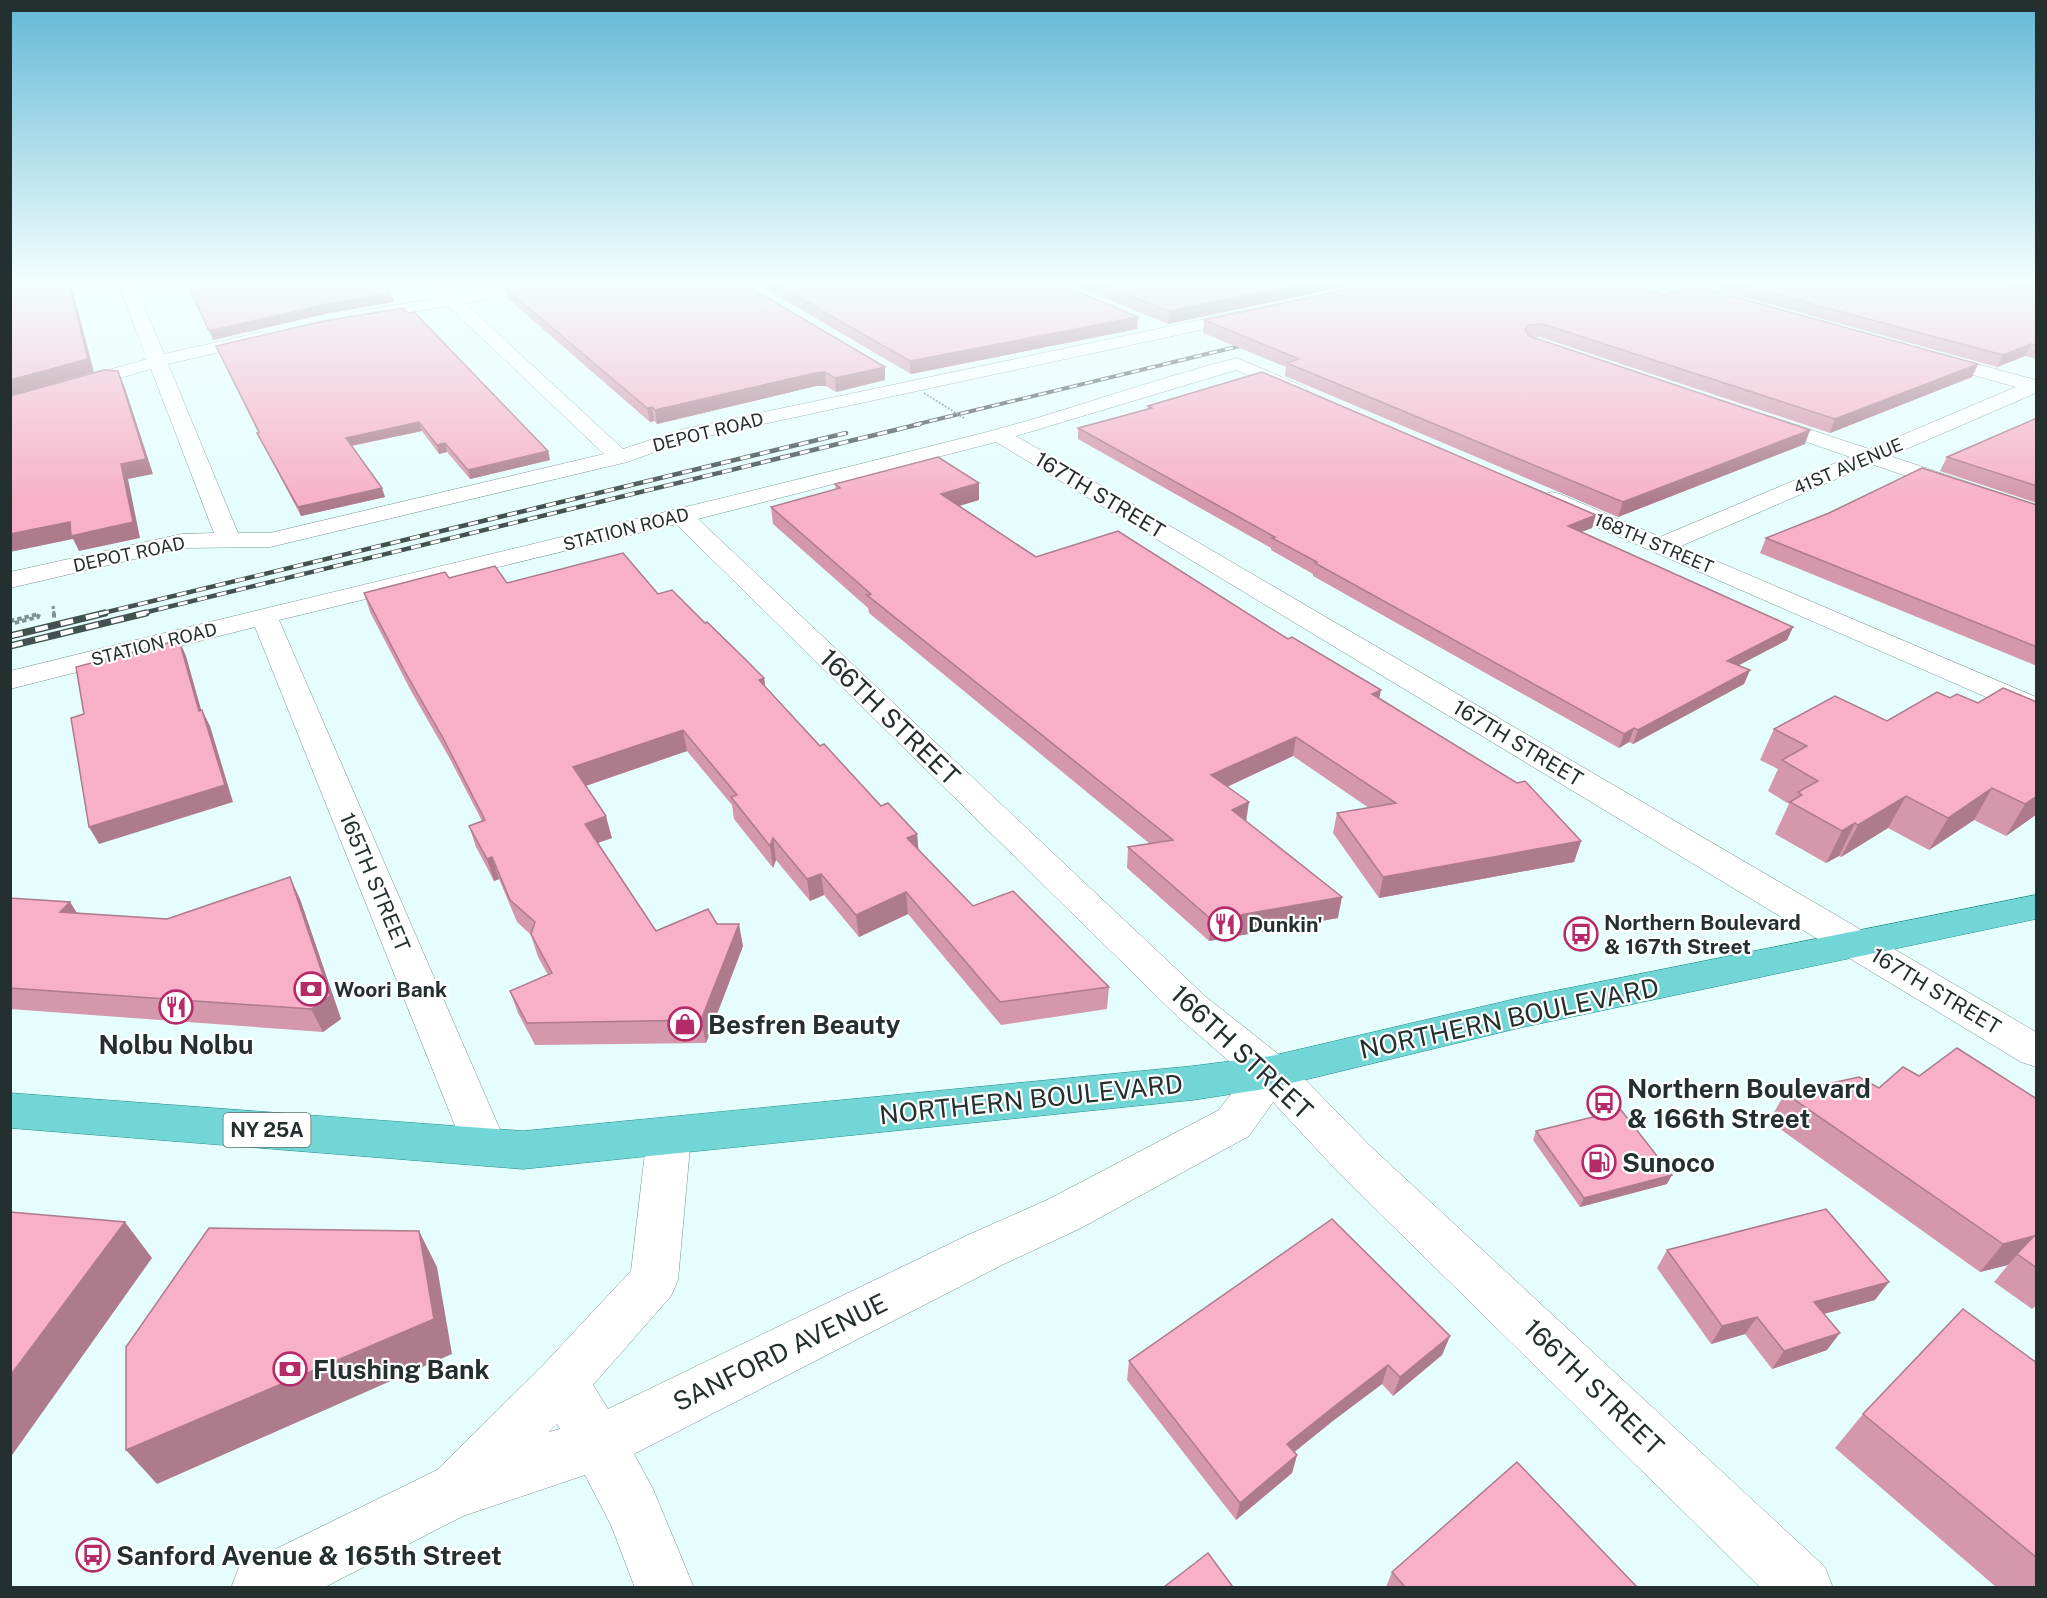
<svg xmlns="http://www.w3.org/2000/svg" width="2047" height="1598" viewBox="0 0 2047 1598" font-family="'Public Sans',sans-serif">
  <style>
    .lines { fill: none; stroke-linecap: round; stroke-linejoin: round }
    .minor-casing { stroke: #749291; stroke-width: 1 }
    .major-casing { stroke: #1b8a89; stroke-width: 1 }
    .path-far1 { stroke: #7f9190; stroke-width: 3; stroke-dasharray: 3 2; stroke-linecap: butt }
    .path { stroke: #7f9190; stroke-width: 4; stroke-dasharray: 4.5 3; stroke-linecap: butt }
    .minor { fill: #fff; fill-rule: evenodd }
    .major { fill: #73d6d6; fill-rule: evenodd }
    .rail-far2-casing { stroke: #435150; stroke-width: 4 }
    .rail-far1-casing { stroke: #435150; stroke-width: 4.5 }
    .rail-casing { stroke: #435150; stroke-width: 7 }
    .rail-far2 { stroke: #fff; stroke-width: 2; stroke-dasharray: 8; stroke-linecap: butt }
    .rail-far1 { stroke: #fff; stroke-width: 3; stroke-dasharray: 10; stroke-linecap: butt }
    .rail { stroke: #fff; stroke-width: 4.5; stroke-dasharray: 13; stroke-linecap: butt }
    .path-bridge { stroke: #7f9190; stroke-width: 2; stroke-dasharray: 2 1.5; stroke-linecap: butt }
    .wall { fill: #d497ab }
    .shaded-wall { fill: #ad7b8b }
    .building { fill: #f7b0c7; stroke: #ad7b8b; stroke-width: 1.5 }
    .labels { text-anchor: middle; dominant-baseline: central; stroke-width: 4.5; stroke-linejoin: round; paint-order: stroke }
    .far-street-label { font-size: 18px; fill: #24302f; stroke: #fff }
    .shield { fill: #fff; stroke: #666e6d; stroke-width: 1.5 }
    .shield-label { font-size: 20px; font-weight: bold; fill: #24302f }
    .street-label { font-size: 21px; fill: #24302f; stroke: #fff }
    .poi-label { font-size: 21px; font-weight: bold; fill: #24302f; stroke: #fff; text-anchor: start }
    .near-street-label { font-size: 26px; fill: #24302f; stroke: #fff }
    .near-poi-label { font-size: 26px; font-weight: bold; fill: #24302f; stroke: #fff; text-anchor: start }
  </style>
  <rect width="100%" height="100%" fill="#e5fefd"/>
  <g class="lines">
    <defs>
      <g id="minor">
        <polygon points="117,280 133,280 164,354 262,332 268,333 271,337 268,341 168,364 238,533 270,533 604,454 448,306 359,321 353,320 350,316 353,312 359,311 439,298 422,280 439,280 456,295 549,280 584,280 582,283 576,285 465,303 623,449 684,429 1247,310 1253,311 1256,315 1253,319 1247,320 689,440 627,462 270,547 182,548 10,588 10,572 182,534 214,533 151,369 10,410 10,398 147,359"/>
        <path d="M1339,280c13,-1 30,-2 39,8l-8,5 -29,-10z"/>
        <polygon points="1933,352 2036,380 2036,393 1890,456 2036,505 2036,520 1871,464 1681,546 2036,697 2036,717 2025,714 1544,504 1540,499 1544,494 1552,492 1560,494 1660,537 1850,457 1758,425 1755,421 1758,417 1765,415 1772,417 1869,449 2016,387 1926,362 1924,358 1926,354"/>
        <path d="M1237,358l68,29 3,4 -3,4h-14l-55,-25 -220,66 1020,596v35l-15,-5 -1025,-620 -298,77 508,478 80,63 83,85 456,422 8,21h-72l-424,-417 -64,-69 -24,34 -168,92 -79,37 -368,189 19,35 41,99h-59l-24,-63 -26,-50 -122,41 -140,72h-92l8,-21 198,-97 107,-106 87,-93 16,-135 6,-13 16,-5 16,5 6,13 -13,144 -7,16 -78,89 15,24 360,-174 79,-35 172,-90 26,-35 -67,-58 -502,-493 -397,96 229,528 -6,13 -16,5 -16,-5 -6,-13 -209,-521 -245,62v-18c326,-81 652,-156 977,-239 84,-22 166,-53 250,-74zM557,1424l3,5 -11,3z"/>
      </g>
      <polygon id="major" points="2036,895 2036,919 1519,1028 1271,1088 1193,1100 523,1169 10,1128 10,1093 523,1131 1193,1066 1271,1056 1519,998"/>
    </defs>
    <!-- minor casing -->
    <use href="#minor" class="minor-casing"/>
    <!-- major casing -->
    <use href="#major" class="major-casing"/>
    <!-- path-far1 -->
    <polyline class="path-far1" points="53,606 54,614"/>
    <!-- path -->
    <g class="path">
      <polyline points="54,613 54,618"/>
      <polyline points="10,621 39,614 38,617 10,624"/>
    </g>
    <!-- minor -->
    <use href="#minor" class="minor"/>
    <!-- major -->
    <use href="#major" class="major"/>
    <defs>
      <polyline id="rail-far2" points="914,425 1252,343"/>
      <g id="rail-far1">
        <polyline points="99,614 846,433"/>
        <polyline points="139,614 920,424"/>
      </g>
      <g id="rail">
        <polyline points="10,636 105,613"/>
        <polyline points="10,646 146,613"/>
      </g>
    </defs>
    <!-- rail-far2 casing -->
    <use href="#rail-far2" class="rail-far2-casing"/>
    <!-- rail-far1 casing -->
    <use href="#rail-far1" class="rail-far1-casing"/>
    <!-- rail casing -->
    <use href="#rail" class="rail-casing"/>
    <!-- rail-far2 -->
    <use href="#rail-far2" class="rail-far2"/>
    <!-- rail-far1 -->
    <use href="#rail-far1" class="rail-far1"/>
    <!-- rail -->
    <use href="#rail" class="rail"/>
    <!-- path-bridge -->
    <polyline class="path-bridge" points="924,393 964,418"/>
  </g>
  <!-- wall -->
  <g class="wall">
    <polygon points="486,280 537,280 493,287"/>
    <polygon points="750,280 1050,280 1137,329 911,374"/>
    <polygon points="1060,280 1377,280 1168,324"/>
    <polygon points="1722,280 2037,292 2037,359 2025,356 1997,367 1718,290"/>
    <polygon points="1986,280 2037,280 2037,291 2036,291"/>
    <polygon points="504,287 885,367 885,380 836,392 826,386 816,386 657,424 654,421 650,422 507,298"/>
    <polygon points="1664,295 1978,364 1972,377 1830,433 1540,337 1532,337 1805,444 1618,517 1285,376 1286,367 1203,333 1204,320"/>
    <polygon points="216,346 548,451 550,460 470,479 447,452 439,454 422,431 352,446 385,497 301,516 261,441 257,433 258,432"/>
    <polygon points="1148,406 1592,528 1581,532 1793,627 1787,640 1739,665 1750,670 1744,684 1633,744 1629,742 1619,748 1313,576 1313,574 1271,550 1271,548 1078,439 1078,428 1147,409"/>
    <polygon points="2037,418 2037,503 1940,471 1947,457"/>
    <polygon points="979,483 979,500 959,506 1036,557 1379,698 1581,841 1574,862 1379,898 1333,833 1337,813 1369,808 1293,756 1227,787 1246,821 1338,918 1209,941 1127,868 1128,847 1150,844 869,613 868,608 773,524 771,507 836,489 835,484"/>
    <polygon points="2037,505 2037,666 1760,553 1766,538"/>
    <polygon points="449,578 658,594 705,623 764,678 765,686 820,746 881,806 917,834 918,850 973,906 1109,987 1107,1009 1001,1025 908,914 859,937 824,895 810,901 776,860 773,868 734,819 732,805 687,751 586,786 612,838 598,843 656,931 717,924 743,946 706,1043 535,1045 518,1013 510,991 548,975 538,957 531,935 517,922 499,879 494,881 476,847 469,826 482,821 450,759 411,691 370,612 364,593"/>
    <polygon points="1950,698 1978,703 2037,702 2037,814 2006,836 1974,820 1929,850 1888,828 1841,857 1839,856 1826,863 1775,834 1789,804 1768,791 1778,769 1760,760 1774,729 1887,721"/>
    <polygon points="10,898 70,902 77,913 167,919 300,899 341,1019 323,1032 10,1009"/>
    <polygon points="1919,1076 2037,1099 2037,1305 2032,1309 1994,1282 2008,1265 1980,1272 1769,1121 1785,1093 1879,1088"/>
    <polygon points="1536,1131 1667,1184 1580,1207 1533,1140"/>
    <polygon points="1667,1250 1875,1300 1824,1314 1827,1350 1772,1369 1745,1334 1711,1344 1657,1268"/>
    <polygon points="1450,1336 1442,1355 1393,1396 1382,1384 1334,1420 1294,1452 1297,1455 1292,1473 1236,1520 1127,1380 1129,1361"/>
    <polygon points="2037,1363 2037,1587 1996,1587 1835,1448 1863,1414"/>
    <polygon points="1392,1572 1637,1587 1386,1587"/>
  </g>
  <!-- shaded-wall -->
  <g class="shaded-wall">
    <polygon points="68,280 70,280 94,372 10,396 10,380"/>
    <polygon points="491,280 537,280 493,287"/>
    <polygon points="1323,280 1377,280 1168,324 1169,311"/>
    <polygon points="391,293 394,302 326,314 213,340 209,331 323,305"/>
    <polygon points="1138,317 1137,329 911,374 910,361"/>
    <polygon points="2031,344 2025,356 1997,367 2003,355"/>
    <polygon points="1978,364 1972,377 1830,433 1835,419"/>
    <polygon points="885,367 885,380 836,392 835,378"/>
    <polygon points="118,371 124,385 153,474 128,479 140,538 79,551 73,539 10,552 10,534 121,464"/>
    <polygon points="825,372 826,386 816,386 657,424 655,410 815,373"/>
    <polygon points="652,407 654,421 650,422 647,408"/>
    <polygon points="419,422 422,431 349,446 346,438"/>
    <polygon points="1810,430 1805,444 1618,517 1623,502"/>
    <polygon points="445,443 447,452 439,454 437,445"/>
    <polygon points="548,451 550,460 470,479 468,470"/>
    <polygon points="979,483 979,500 942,511 941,494"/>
    <polygon points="382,488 385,497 301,516 298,507"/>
    <polygon points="1596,515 1592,528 1565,538 1568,526"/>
    <polygon points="1793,627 1787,640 1722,674 1727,661"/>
    <polygon points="179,640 186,656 206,727 199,711"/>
    <polygon points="1750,670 1744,684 1633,744 1638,730"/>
    <polygon points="764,678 767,698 759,680"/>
    <polygon points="1381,690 1377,709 1372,694"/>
    <polygon points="202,710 210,726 233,802 99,844 89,827"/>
    <polygon points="1634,728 1629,742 1619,748 1624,734"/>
    <polygon points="683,730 687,751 579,788 573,767"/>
    <polygon points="1296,737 1293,756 1209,795 1211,775"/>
    <polygon points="1992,788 1974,820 1929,850 1948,818"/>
    <polygon points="1906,796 1888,828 1841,857 1858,825"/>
    <polygon points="2037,796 2037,814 2006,836 2025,804"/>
    <polygon points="1249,802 1246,822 1232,810"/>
    <polygon points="606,816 612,838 591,845 585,824"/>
    <polygon points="1855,823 1839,856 1826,863 1842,831"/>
    <polygon points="917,834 919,855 907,838"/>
    <polygon points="773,838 776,860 773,868 770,846"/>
    <polygon points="1581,841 1574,862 1379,898 1383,877"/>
    <polygon points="492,857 499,879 494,881 487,859"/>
    <polygon points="821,874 824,895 810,901 807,879"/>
    <polygon points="290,877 300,899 341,1019 323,1032 311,1009"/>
    <polygon points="906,892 908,914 859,937 856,915"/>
    <polygon points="1342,897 1338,918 1209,941 1212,920"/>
    <polygon points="70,902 84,925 60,912"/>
    <polygon points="739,924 743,946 706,1043 701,1020"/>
    <polygon points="1672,1175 1667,1184 1580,1207 1584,1198"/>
    <polygon points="125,1222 152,1258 10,1458 10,1376"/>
    <polygon points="419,1231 437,1267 452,1354 157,1484 126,1450"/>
    <polygon points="2034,1236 2008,1265 1980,1272 2003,1244"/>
    <polygon points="1889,1282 1875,1300 1801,1320 1814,1302"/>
    <polygon points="1757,1317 1745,1334 1711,1344 1722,1326"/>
    <polygon points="1840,1333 1827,1350 1772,1369 1784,1351"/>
    <polygon points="1450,1336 1442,1355 1393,1396 1400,1377"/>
    <polygon points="1388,1365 1382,1384 1334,1420 1282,1462 1287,1444 1340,1402"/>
    <polygon points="1297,1455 1292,1473 1236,1520 1240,1503"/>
  </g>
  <!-- building -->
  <g class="building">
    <polygon points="10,280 68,280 88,359 10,380"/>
    <polygon points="186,280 377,280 391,293 323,305 209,331"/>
    <polygon points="548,280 737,280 885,367 835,378 825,372 815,373 655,410 652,407 647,408 504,287"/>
    <polygon points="768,280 1050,280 1138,317 910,361"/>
    <polygon points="1089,280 1323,280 1169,311"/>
    <polygon points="1390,280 1612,280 1664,295 1696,286 1978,364 1835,419 1543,324 1528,325 1525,330 1529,336 1810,430 1623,502 1287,363 1299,359 1204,320"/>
    <polygon points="1722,280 1980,280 2037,292 2037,346 2031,344 2003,355"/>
    <polygon points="403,308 408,313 414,312 548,451 468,470 445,443 437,445 419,422 346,438 382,488 298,507 257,433 259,432 216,346 324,321"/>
    <polygon points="104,370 118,371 146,459 121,464 133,522 71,536 70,522 10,534 10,396"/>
    <polygon points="1262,372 1596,515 1568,526 1793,627 1727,661 1750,670 1638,730 1634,728 1624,734 1315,563 1317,562 1272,538 1275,537 1078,428 1152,408 1148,406"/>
    <polygon points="2037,418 2037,486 1947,457"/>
    <polygon points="938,457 979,483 941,494 1036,557 1118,531 1288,639 1292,637 1381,690 1372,694 1517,783 1525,781 1581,841 1383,877 1337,813 1396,803 1296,737 1211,775 1249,802 1232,810 1342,897 1212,920 1128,847 1173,840 867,595 871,594 771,507 840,488 835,484"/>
    <polygon points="1922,468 2037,505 2037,647 1766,538 1829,513"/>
    <polygon points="623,553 658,594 672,590 705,623 707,622 740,654 764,678 759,680 820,746 824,744 881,806 888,803 917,834 907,838 973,906 1013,891 1109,987 1000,1002 906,892 856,915 821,874 807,879 773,838 770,846 731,797 737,795 683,730 573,767 606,816 585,824 656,931 708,909 717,924 739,924 701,1020 527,1023 510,991 552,973 531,934 535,922 510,900 492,857 487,859 469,826 485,820 443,738 404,670 364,593 445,572 449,578 495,566 507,583"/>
    <polygon points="179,640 199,711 202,710 225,785 89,827 71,718 84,714 76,667"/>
    <polygon points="2003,688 2037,702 2037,796 2025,804 1992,788 1948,818 1906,796 1858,825 1855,823 1842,831 1790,802 1802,795 1798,792 1818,781 1782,760 1807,746 1774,729 1835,696 1887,721 1937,692 1950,698 1957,694 1978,703"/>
    <polygon points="290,877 330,996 311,1009 10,988 10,898 70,902 60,912 167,919"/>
    <polygon points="1957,1048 2037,1099 2037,1268 2017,1254 2034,1236 2003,1244 1785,1093 1859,1077 1879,1088 1903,1067 1919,1076"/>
    <polygon points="1621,1110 1672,1175 1584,1198 1536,1131"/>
    <polygon points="1826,1209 1889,1282 1814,1302 1840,1333 1784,1351 1757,1317 1722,1326 1667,1250"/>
    <polygon points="10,1212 125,1222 10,1376"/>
    <polygon points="1332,1219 1450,1336 1400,1377 1388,1365 1340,1402 1287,1444 1297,1455 1240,1503 1129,1361"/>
    <polygon points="209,1228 419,1231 434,1319 126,1450 126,1347"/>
    <polygon points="1963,1309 2037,1363 2037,1558 1863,1414"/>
    <polygon points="1517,1462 1637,1587 1405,1587 1392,1572"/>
    <polygon points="1208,1553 1233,1587 1164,1587"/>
  </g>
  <!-- sky -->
  <linearGradient id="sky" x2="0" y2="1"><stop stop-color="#63b8d6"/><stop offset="0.56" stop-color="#f3fffe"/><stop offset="1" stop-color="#f3fffe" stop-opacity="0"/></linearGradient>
  <rect width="2047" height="503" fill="url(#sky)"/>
  <!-- icons -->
  <defs>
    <symbol id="restaurant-ring" viewBox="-11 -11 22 22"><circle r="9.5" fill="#fff" stroke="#b52b68" stroke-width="1.5"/><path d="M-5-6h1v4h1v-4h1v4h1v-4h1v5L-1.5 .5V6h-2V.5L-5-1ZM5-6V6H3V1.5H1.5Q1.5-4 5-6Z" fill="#b52b68"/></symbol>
    <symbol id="bus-ring" viewBox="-11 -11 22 22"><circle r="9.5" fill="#fff" stroke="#b52b68" stroke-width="1.5"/><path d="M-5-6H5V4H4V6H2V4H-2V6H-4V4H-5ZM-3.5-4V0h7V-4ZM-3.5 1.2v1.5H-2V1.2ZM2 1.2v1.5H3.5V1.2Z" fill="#b52b68"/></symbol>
    <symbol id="bank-ring" viewBox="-11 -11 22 22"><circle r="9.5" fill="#fff" stroke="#b52b68" stroke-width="1.5"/><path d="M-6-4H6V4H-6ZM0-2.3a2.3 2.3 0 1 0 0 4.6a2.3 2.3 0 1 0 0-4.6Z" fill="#b52b68"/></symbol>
    <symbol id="shop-ring" viewBox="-11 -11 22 22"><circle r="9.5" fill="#fff" stroke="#b52b68" stroke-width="1.5"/><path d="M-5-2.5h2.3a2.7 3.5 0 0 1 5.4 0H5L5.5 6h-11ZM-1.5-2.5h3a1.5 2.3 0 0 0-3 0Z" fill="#b52b68"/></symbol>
    <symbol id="fuel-ring" viewBox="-11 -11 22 22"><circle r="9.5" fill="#fff" stroke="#b52b68" stroke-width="1.5"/><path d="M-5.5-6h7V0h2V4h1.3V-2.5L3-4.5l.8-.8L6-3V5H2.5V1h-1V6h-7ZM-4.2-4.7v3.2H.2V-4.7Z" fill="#b52b68"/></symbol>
  </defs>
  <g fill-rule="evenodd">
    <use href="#restaurant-ring" x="1206" y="905" width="38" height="38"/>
    <use href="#bus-ring" x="1562" y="915" width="38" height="38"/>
    <use href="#bank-ring" x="292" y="970" width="38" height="38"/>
    <use href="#restaurant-ring" x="157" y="988" width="38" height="38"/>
    <use href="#shop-ring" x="666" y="1005" width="38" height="38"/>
    <use href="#bus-ring" x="1585" y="1084" width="38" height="38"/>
    <use href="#fuel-ring" x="1580" y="1143" width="38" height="38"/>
    <use href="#bank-ring" x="271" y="1350" width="38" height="38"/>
    <use href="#bus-ring" x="74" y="1536" width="38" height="38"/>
  </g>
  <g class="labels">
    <!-- far-street labels -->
    <g class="far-street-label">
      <text transform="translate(708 432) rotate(-14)">DEPOT ROAD</text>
      <text transform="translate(1848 466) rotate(-23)">41ST AVENUE</text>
      <text transform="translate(626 529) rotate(-14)">STATION ROAD</text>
      <text transform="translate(1654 543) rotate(23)">168TH STREET</text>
      <text transform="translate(129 554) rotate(-12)">DEPOT ROAD</text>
      <text transform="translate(154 644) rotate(-14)">STATION ROAD</text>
    </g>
    <!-- shield labels -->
    <rect class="shield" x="223.5" y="1113" width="87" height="34" rx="4.5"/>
    <g class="shield-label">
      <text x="267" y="1130">NY 25A</text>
    </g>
    <!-- street labels -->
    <g class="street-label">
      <text transform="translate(1100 495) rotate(31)">167TH STREET</text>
      <text transform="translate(1518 743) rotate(31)">167TH STREET</text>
      <text transform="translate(375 882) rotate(67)">165TH STREET</text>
      <text transform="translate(1936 991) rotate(31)">167TH STREET</text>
    </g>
    <!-- poi labels -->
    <g class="poi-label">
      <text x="1604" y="922">Northern Boulevard<tspan x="1604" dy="24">&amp; 167th Street</tspan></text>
      <text x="1248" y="924">Dunkin'</text>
      <text x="334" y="989">Woori Bank</text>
    </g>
    <!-- near-street labels -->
    <g class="near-street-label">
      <text transform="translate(890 717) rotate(44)">166TH STREET</text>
      <text transform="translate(1509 1018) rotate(-12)">NORTHERN BOULEVARD</text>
      <text transform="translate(1242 1052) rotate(43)">166TH STREET</text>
      <text transform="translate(1031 1099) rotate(-6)">NORTHERN BOULEVARD</text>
      <text transform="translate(780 1352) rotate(-26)">SANFORD AVENUE</text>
      <text transform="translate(1594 1387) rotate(44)">166TH STREET</text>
    </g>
    <!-- near-poi labels -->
    <g class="near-poi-label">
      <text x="708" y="1024">Besfren Beauty</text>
      <text x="176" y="1044" text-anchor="middle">Nolbu Nolbu</text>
      <text x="1627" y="1088">Northern Boulevard<tspan x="1627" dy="30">&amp; 166th Street</tspan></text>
      <text x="1622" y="1162">Sunoco</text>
      <text x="313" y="1369">Flushing Bank</text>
      <text x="116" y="1555">Sanford Avenue &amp; 165th Street</text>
    </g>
  </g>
  <!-- border -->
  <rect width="2047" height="1598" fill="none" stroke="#24302f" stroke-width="24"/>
</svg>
